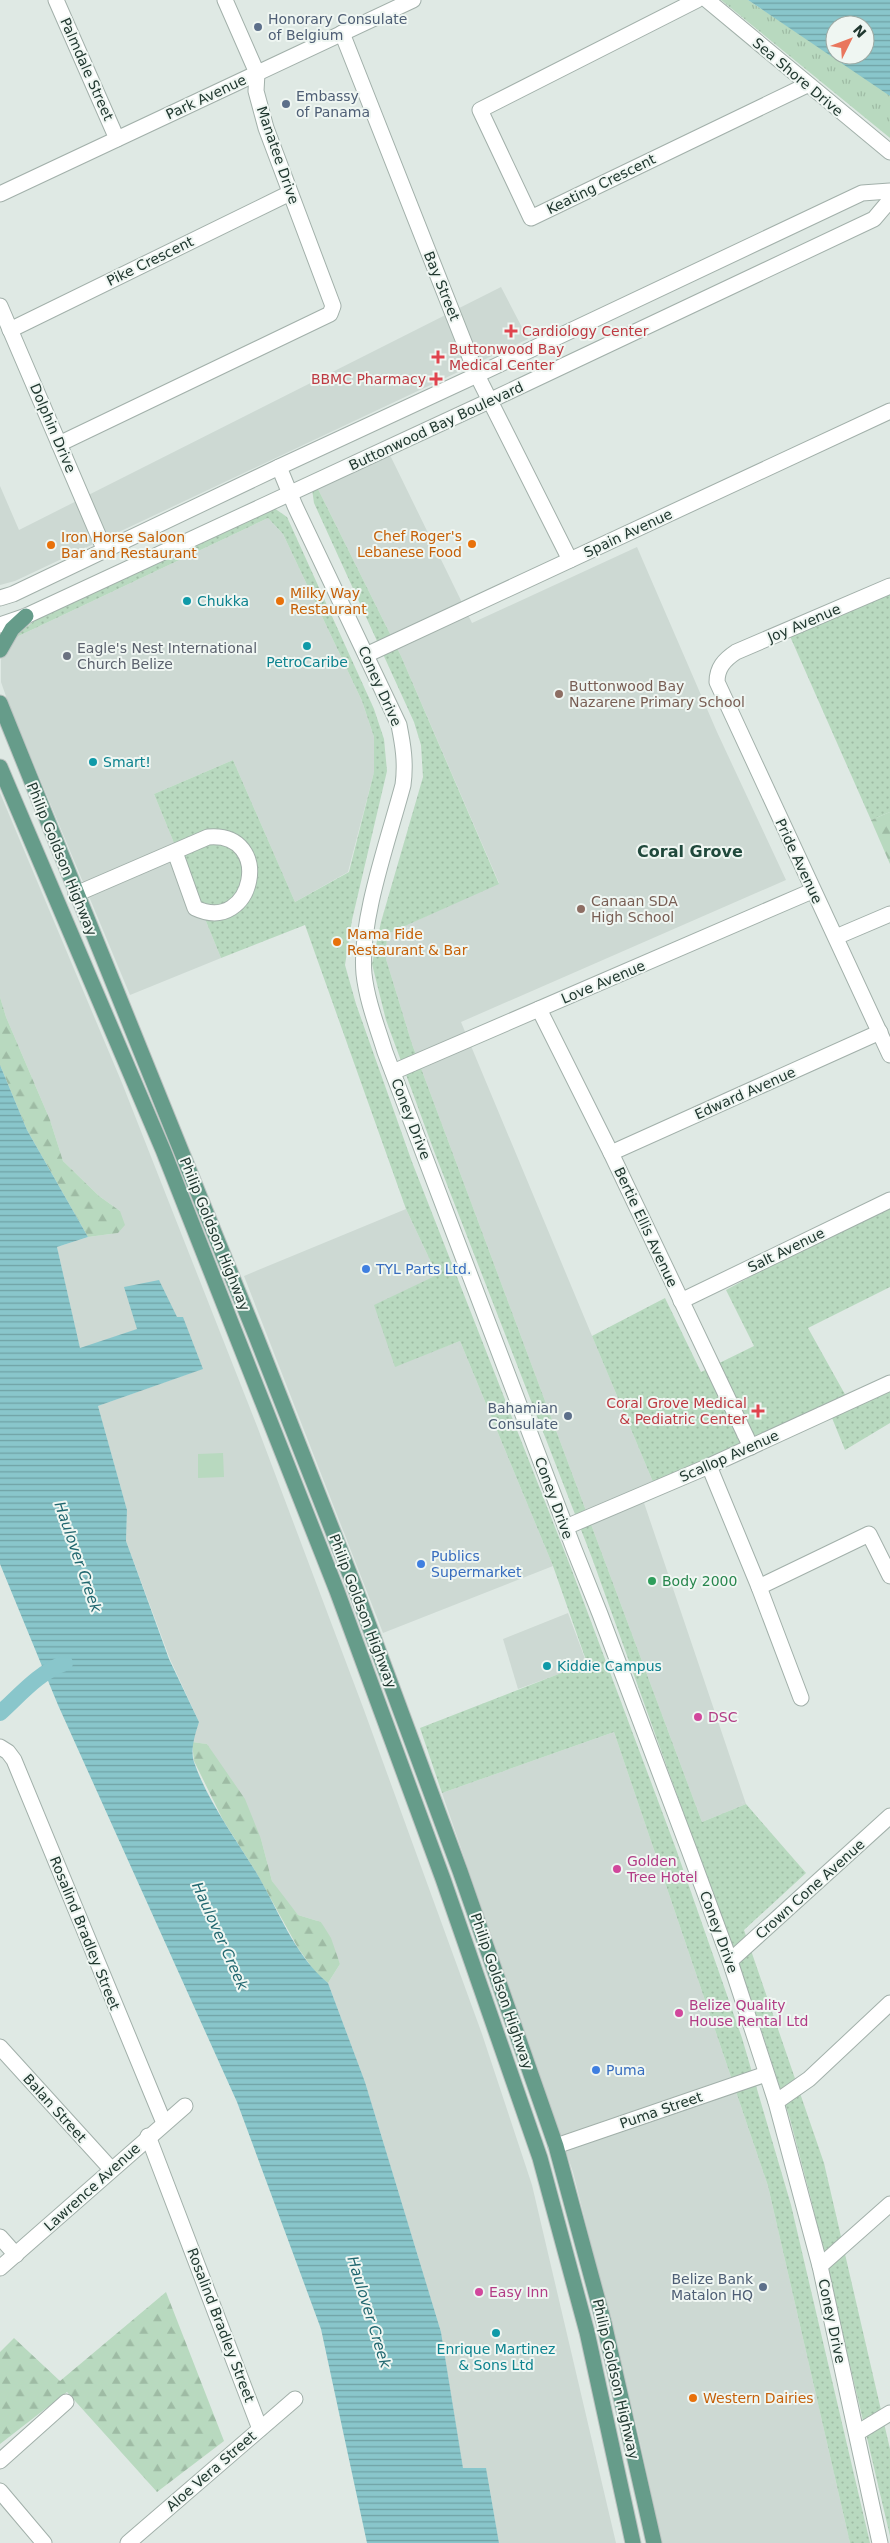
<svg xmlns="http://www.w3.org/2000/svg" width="890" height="2543" viewBox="0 0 890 2543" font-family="'DejaVu Sans',sans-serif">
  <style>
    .built { fill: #cdd9d3 }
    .grass { fill: url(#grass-dots) }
    .forest { fill: url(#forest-firs) }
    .park { fill: url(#park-tufts) }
    .pitch { fill: #b8d9bf }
    .water { fill: url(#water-rules); fill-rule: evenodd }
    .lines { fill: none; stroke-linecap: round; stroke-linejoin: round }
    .canal { stroke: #89c6cb; stroke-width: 16 }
    .minor-casing { stroke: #a2b0aa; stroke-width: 17 }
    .major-casing { stroke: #bcc3c1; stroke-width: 17 }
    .minor { stroke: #fff; stroke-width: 15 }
    .major { stroke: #669c8a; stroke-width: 15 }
    .service-dot { fill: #5c6f8a; stroke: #eff6f2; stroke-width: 2 }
    .health-dot { fill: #e0444e; stroke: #eff6f2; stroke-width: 2 }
    .food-dot { fill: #e8710a; stroke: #eff6f2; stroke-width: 2 }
    .culture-dot { fill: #0f9aa8; stroke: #eff6f2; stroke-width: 2 }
    .worship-dot { fill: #6b7280; stroke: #eff6f2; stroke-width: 2 }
    .education-dot { fill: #8d6e63; stroke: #eff6f2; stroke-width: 2 }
    .shop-dot { fill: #3f7fe0; stroke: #eff6f2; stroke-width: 2 }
    .leisure-dot { fill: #2e9e5b; stroke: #eff6f2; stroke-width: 2 }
    .hotel-dot { fill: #d1479c; stroke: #eff6f2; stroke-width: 2 }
    .labels { text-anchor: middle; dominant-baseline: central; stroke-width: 4; stroke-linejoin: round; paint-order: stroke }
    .service-label { font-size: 14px; fill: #4e5e75; stroke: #eff6f2; text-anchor: start }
    .street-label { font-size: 14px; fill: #213830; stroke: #eff6f2 }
    .health-label { font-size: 14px; fill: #be3a42; stroke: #eff6f2; text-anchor: start }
    .food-label { font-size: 14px; fill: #c56008; stroke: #eff6f2; text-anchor: start }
    .culture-label { font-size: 14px; fill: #0d838f; stroke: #eff6f2; text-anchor: start }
    .worship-label { font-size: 14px; fill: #5b616d; stroke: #eff6f2; text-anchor: start }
    .education-label { font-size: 14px; fill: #785e54; stroke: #eff6f2; text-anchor: start }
    .shop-label { font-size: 14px; fill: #366cbe; stroke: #eff6f2; text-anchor: start }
    .leisure-label { font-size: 14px; fill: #27864d; stroke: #eff6f2; text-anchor: start }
    .hotel-label { font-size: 14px; fill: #b23c85; stroke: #eff6f2; text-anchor: start }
    .water-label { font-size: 15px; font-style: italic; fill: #20676f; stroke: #eff6f2 }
    .quarter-label { font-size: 16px; font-weight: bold; fill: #1f483b; stroke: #eff6f2 }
  </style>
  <defs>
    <pattern id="grass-dots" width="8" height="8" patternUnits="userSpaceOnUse" patternTransform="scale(1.25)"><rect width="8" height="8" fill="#b8d9bf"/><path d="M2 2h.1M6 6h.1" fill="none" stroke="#9ebba4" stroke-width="1.8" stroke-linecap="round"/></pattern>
    <pattern id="forest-firs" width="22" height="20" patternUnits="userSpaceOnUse" patternTransform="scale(1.25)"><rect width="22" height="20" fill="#b8d9bf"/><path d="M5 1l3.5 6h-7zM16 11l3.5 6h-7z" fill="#9ebba4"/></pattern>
    <pattern id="park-tufts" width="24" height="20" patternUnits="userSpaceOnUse" patternTransform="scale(1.25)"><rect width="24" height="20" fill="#b8d9bf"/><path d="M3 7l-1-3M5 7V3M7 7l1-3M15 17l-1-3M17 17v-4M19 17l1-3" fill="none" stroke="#9ebba4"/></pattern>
    <pattern id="water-rules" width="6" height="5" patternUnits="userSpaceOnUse" patternTransform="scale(1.25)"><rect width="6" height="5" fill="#89c6cb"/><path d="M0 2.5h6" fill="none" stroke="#70a2a5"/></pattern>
  </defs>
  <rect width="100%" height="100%" fill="#dfe9e4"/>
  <!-- built -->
  <g class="built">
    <polygon points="501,287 528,339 15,581 0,585 0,486 19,530"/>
    <polygon points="389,453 472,623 637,547 717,732 786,880 461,1022 653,1482 639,1488 746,1804 702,1822 412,1044 386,959 387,934 499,883 401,656 317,487"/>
    <polygon points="268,518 283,534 362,701 374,737 374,772 348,872 295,902 233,760 154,794 221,958 130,995 8,702 1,682 1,660 8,641"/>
    <polygon points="0,793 122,1083 257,1426 364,1710 482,2034 532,2185 616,2543 499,2543 486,2469 463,2469 441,2332 365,2082 328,1983 340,1964 321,1922 298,1915 281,1895 272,1881 261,1839 207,1744 192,1742 199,1722 170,1659 126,1541 127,1510 98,1406 202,1369 138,1329 80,1349 57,1247 88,1237 118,1233 120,1211 99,1196 63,1161 50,1120 6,1017 0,997"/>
    <polygon points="406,1209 437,1275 395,1366 460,1341 553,1566 383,1633 244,1276"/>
    <polygon points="568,1613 587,1664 518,1689 503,1639"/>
    <polygon points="614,1732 768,2186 850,2543 662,2543 637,2428 573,2172 442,1793"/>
  </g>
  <!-- grass -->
  <g class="grass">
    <polygon points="317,487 401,656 499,884 387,934 386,959 412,1044 702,1822 746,1804 806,1873 744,1930 824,2163 890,2449 890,2536 812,2203 790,2119 762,2032 592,1558 434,1151 386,1020 372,964 381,922 423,777 421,745 414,722 314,503 312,489"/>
    <polygon points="274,508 287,517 374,709 384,739 387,771 352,920 345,965 356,1004 412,1162 571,1568 676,1849 742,2038 791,2205 870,2543 850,2543 768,2186 614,1732 442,1793 420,1728 587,1663 553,1566 460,1341 395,1367 374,1305 437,1275 406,1209 305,925 221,958 154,794 233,760 295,902 349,872 374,772 374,737 362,701 283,534 268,518 8,641 41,616"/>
    <polygon points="890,586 890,812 871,820 789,634"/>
    <polygon points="890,1201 890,1287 808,1328 847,1398 890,1378 890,1423 845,1450 828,1408 653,1482 592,1336 665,1298 701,1372 754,1346 726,1290"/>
  </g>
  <!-- forest -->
  <g class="forest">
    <polygon points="890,812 890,864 871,820"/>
    <polygon points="0,997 6,1017 50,1120 63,1161 99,1196 120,1211 125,1225 118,1233 88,1237 27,1130 0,1065"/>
    <polygon points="192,1742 207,1744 245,1799 261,1839 272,1881 298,1915 321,1922 331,1938 340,1964 328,1983 316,1973 298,1948 256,1872 223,1820 194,1761"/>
    <polygon points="166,2292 224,2441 157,2492 67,2392 0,2444 0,2352 14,2338 60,2381"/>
  </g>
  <!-- park -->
  <polygon class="park" points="721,0 748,0 885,91 890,96 890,138"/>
  <!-- pitch -->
  <polygon class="pitch" points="223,1453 224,1477 198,1478 198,1454"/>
  <!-- water -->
  <g class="water">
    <path d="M748,0h142v96zM835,25h30v30h-30z"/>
    <path d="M0,1065l27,65 61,107 -31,10 23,101 57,-19 -13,-42 35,-7 18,37h6l20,52 -105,37 29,104 -1,31 43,118 30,63c-4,13 -9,27 -5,40 13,38 41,76 62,110 22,37 38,83 72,111l37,99 76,250 22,136h23l13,75h-132l-46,-214 -84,-227 -179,-397 -58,-141z"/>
  </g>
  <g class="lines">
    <!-- canal -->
    <path class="canal" d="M0,1713c20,-18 39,-41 65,-50"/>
    <defs>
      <g id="minor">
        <polyline points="56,0 117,139"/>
        <polyline points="697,0 480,110 531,218 807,85"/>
        <polyline points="707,0 890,152"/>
        <polyline points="342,33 477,375 570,560"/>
        <polyline points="0,194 413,0"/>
        <polyline points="0,306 105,551"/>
        <polyline points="10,330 290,193"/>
        <polyline points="59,444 330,314 333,306 266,128 256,91 257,73 225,0"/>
        <path d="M279,467l16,39 104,219c4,20 7,38 4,60 -14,53 -44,136 -39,189 3,27 13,52 21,78l189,497 26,65 89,236 41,111 46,141 44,164 60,277"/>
        <path d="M890,586l-154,66c-12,8 -19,16 -19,30l173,373"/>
        <polyline points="0,598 13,594 279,467 477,375 862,193 890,191"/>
        <polyline points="0,625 26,616 489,401 874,219 890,200"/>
        <polyline points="366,655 890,411"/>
        <path d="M76,894l132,-57c67,-6 46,99 -13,71l-20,-56"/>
        <polyline points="836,937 890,914"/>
        <polyline points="539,1009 611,1153 751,1447"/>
        <polyline points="393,1072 812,891"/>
        <polyline points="611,1153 880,1032"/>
        <polyline points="681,1301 890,1200"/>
        <polyline points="709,1466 759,1587 801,1698"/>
        <polyline points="566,1527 709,1466 890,1383"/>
        <polyline points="759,1587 869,1534 890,1576"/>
        <polyline points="0,1747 8,1752 14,1760 164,2123"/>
        <polyline points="730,1961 890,1816"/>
        <polyline points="0,2047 111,2169"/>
        <polyline points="776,2102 809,2079 890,2003"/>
        <polyline points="148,2136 260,2429"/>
        <polyline points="556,2146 766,2074"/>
        <polyline points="0,2237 16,2255"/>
        <polyline points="820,2266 890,2204"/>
        <polyline points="0,2268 185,2106"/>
        <polyline points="857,2433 890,2413"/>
        <polyline points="0,2461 66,2402"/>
        <polyline points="0,2491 44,2543"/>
        <polyline points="128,2543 295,2399"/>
      </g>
      <g id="major">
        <polyline points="0,650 12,629 26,616"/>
        <polyline points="0,703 256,1336 354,1585 460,1871 556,2146 604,2323 654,2543"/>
        <polyline points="0,767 163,1150 337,1591 443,1879 540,2158 587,2332 633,2543"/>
      </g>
    </defs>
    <!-- minor casing -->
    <use href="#minor" class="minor-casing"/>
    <!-- major casing -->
    <use href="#major" class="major-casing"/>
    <!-- minor -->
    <use href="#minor" class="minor"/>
    <!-- major -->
    <use href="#major" class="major"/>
  </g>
  <!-- markers -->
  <g class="service-dot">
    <circle cx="258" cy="27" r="5"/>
    <circle cx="286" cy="104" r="5"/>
    <circle cx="568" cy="1416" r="5"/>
    <circle cx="763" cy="2287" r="5"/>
  </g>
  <g class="health-dot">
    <path d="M508.5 323.5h5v5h5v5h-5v5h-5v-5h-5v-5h5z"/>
    <path d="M435.5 349.5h5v5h5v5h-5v5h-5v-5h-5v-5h5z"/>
    <path d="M433.5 371.5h5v5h5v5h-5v5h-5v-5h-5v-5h5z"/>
    <path d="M755.5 1403.5h5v5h5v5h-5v5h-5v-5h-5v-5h5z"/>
  </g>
  <g class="food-dot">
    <circle cx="472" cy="544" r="5"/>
    <circle cx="51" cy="545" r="5"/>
    <circle cx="280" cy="601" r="5"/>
    <circle cx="337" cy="942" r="5"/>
    <circle cx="693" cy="2398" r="5"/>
  </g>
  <g class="culture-dot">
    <circle cx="187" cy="601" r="5"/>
    <circle cx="307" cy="646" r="5"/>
    <circle cx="93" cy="762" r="5"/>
    <circle cx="547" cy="1666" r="5"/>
    <circle cx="496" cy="2333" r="5"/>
  </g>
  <circle class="worship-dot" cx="67" cy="656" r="5"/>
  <g class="education-dot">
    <circle cx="559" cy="694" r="5"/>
    <circle cx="581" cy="909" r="5"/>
  </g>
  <g class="shop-dot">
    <circle cx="366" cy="1269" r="5"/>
    <circle cx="421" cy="1564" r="5"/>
    <circle cx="596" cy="2070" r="5"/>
  </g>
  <circle class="leisure-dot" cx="652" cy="1581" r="5"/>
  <g class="hotel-dot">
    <circle cx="698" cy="1717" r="5"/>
    <circle cx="617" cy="1869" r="5"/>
    <circle cx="679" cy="2013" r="5"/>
    <circle cx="479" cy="2292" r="5"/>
  </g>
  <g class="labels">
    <!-- service labels -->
    <g class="service-label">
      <text x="268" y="19">Honorary Consulate<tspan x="268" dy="16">of Belgium</tspan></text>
      <text x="296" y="96">Embassy<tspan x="296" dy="16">of Panama</tspan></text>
      <text x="558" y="1408" text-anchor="end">Bahamian<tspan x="558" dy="16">Consulate</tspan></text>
      <text x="753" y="2279" text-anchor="end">Belize Bank<tspan x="753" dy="16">Matalon HQ</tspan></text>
    </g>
    <!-- street labels -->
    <g class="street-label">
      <text transform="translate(87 69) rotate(66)">Palmdale Street</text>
      <text transform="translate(798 77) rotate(40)">Sea Shore Drive</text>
      <text transform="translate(206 97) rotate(-25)">Park Avenue</text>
      <text transform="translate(278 155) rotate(71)">Manatee Drive</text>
      <text transform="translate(601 184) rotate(-26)">Keating Crescent</text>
      <text transform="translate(150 261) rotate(-26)">Pike Crescent</text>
      <text transform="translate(442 286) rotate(68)">Bay Street</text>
      <text transform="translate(436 426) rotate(-25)">Buttonwood Bay Boulevard</text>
      <text transform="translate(53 428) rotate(67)">Dolphin Drive</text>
      <text transform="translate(628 533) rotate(-25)">Spain Avenue</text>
      <text transform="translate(804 623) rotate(-23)">Joy Avenue</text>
      <text transform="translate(380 686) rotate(66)">Coney Drive</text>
      <text transform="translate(62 859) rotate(68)">Philip Goldson Highway</text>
      <text transform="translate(799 861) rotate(65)">Pride Avenue</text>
      <text transform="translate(603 982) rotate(-23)">Love Avenue</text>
      <text transform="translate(745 1093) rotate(-24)">Edward Avenue</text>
      <text transform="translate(411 1119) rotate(69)">Coney Drive</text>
      <text transform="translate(646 1227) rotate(65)">Bertie Ellis Avenue</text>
      <text transform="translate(215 1234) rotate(68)">Philip Goldson Highway</text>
      <text transform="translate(786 1250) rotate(-26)">Salt Avenue</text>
      <text transform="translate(729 1456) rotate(-24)">Scallop Avenue</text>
      <text transform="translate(554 1498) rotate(70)">Coney Drive</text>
      <text transform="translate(363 1611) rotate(69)">Philip Goldson Highway</text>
      <text transform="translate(810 1889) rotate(-42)">Crown Cone Avenue</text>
      <text transform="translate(719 1932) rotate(70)">Coney Drive</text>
      <text transform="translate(85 1933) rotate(68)">Rosalind Bradley Street</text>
      <text transform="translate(502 1991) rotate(71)">Philip Goldson Highway</text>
      <text transform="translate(55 2108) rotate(48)">Balan Street</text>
      <text transform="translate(661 2110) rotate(-19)">Puma Street</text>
      <text transform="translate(92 2187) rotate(-42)">Lawrence Avenue</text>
      <text transform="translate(832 2321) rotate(78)">Coney Drive</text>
      <text transform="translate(221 2325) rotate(69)">Rosalind Bradley Street</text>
      <text transform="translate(616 2379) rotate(77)">Philip Goldson Highway</text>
      <text transform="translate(211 2471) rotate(-41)">Aloe Vera Street</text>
    </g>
    <!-- health labels -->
    <g class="health-label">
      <text x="522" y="331">Cardiology Center</text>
      <text x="449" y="349">Buttonwood Bay<tspan x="449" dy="16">Medical Center</tspan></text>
      <text x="426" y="379" text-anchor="end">BBMC Pharmacy</text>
      <text x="747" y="1403" text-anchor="end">Coral Grove Medical<tspan x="747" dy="16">&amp; Pediatric Center</tspan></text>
    </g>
    <!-- food labels -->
    <g class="food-label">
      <text x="462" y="536" text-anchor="end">Chef Roger's<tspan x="462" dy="16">Lebanese Food</tspan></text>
      <text x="61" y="537">Iron Horse Saloon<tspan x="61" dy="16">Bar and Restaurant</tspan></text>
      <text x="290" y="593">Milky Way<tspan x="290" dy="16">Restaurant</tspan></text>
      <text x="347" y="934">Mama Fide<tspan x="347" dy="16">Restaurant &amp; Bar</tspan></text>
      <text x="703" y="2398">Western Dairies</text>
    </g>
    <!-- culture labels -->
    <g class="culture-label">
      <text x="197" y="601">Chukka</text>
      <text x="307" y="662" text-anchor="middle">PetroCaribe</text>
      <text x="103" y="762">Smart!</text>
      <text x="557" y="1666">Kiddie Campus</text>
      <text x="496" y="2349" text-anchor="middle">Enrique Martinez<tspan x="496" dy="16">&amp; Sons Ltd</tspan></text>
    </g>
    <!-- worship labels -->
    <g class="worship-label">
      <text x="77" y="648">Eagle's Nest International<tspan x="77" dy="16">Church Belize</tspan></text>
    </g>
    <!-- education labels -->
    <g class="education-label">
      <text x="569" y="686">Buttonwood Bay<tspan x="569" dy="16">Nazarene Primary School</tspan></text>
      <text x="591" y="901">Canaan SDA<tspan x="591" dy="16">High School</tspan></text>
    </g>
    <!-- shop labels -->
    <g class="shop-label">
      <text x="376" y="1269">TYL Parts Ltd.</text>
      <text x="431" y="1556">Publics<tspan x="431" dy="16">Supermarket</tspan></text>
      <text x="606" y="2070">Puma</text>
    </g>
    <!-- leisure labels -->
    <g class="leisure-label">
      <text x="662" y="1581">Body 2000</text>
    </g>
    <!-- hotel labels -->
    <g class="hotel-label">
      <text x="708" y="1717">DSC</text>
      <text x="627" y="1861">Golden<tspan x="627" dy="16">Tree Hotel</tspan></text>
      <text x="689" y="2005">Belize Quality<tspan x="689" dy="16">House Rental Ltd</tspan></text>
      <text x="489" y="2292">Easy Inn</text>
    </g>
    <!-- water labels -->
    <g class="water-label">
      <text transform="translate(78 1557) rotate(71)">Haulover Creek</text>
      <text transform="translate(220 1936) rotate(66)">Haulover Creek</text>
      <text transform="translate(369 2312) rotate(73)">Haulover Creek</text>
    </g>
    <!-- quarter labels -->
    <g class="quarter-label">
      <text x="690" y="851">Coral Grove</text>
    </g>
  </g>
  <!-- north arrow -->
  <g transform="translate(850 40) rotate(48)"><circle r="24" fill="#eff6f2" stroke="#9daaa4"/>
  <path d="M0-4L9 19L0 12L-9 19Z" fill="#e9765d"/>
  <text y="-8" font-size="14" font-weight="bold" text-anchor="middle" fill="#213830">N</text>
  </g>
</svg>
